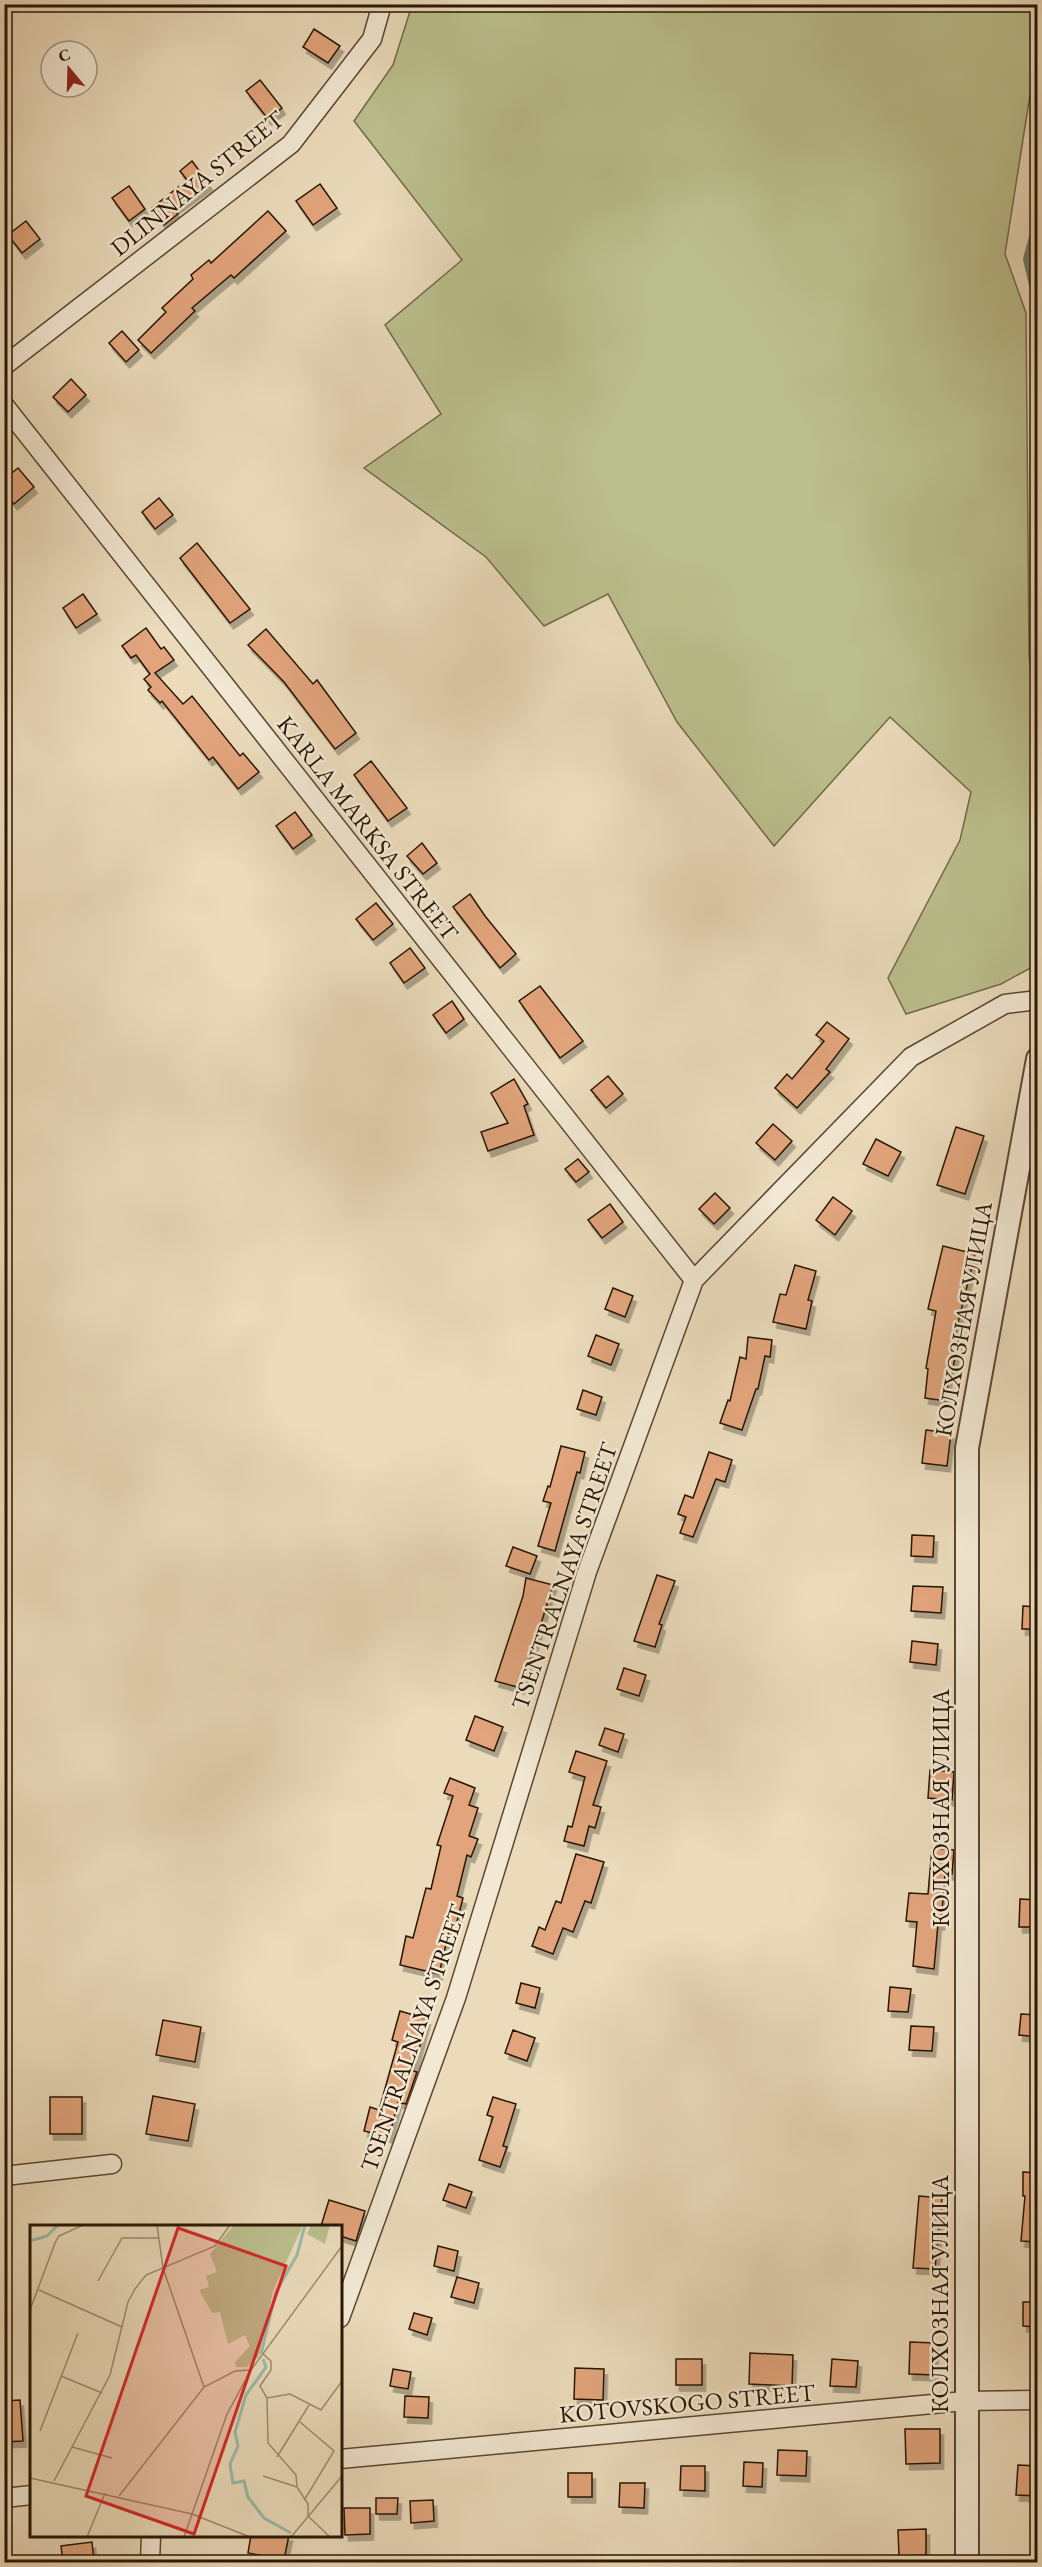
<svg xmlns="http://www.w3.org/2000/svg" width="1042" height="2567" viewBox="0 0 1042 2567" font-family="'EB Garamond',serif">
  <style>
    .green { fill: #bbbf8d; stroke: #726a48; stroke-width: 1.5 }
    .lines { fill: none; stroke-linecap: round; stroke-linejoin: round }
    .stream { stroke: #6c7968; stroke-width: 6 }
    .building { fill: #e2a47c; stroke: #281603; stroke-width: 1.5; filter: url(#shadow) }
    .minor-casing { stroke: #594731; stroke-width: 21 }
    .tertiary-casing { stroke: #594731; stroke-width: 26 }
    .minor { stroke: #f2e8d3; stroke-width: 18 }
    .tertiary { stroke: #f2e8d3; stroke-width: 22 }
    .labels { text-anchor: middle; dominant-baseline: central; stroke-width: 5; stroke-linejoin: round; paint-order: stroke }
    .street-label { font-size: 24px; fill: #281603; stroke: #f2e8d3 }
    .inset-river { fill: none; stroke: #99bbab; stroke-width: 3 }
    .inset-road { fill: none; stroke: #9d8c71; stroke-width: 1.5 }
    .view { fill: #d62828; fill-opacity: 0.15; stroke: #d62828; stroke-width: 3 }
    .inset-edge { fill: none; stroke: #281603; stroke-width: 3 }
  </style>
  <defs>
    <filter id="shadow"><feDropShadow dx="3.5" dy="6" stdDeviation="0" flood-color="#0004"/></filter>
  </defs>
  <rect width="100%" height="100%" fill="#ebdbbb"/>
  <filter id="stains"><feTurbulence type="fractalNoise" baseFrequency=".00333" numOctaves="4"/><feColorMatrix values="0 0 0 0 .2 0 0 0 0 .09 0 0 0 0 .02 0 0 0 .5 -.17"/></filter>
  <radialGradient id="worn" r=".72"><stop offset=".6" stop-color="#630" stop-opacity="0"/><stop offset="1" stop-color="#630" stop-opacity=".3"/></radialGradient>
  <!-- green -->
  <polygon class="green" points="412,5 1037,5 1037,50 1005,254 1026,313 1029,655 1038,736 1036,965 1001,984 906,1014 888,978 960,840 971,792 890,717 774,846 677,722 608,594 544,626 486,557 364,468 441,414 385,325 462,260 354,121 393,65"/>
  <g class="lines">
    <!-- stream -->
    <polyline class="stream" points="1038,215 1026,259 1037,307 1038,480"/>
  </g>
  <!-- building -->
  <g class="building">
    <polygon points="314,29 340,46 328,63 303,47"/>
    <polygon points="260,80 282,108 268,119 246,91"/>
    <polygon points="192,161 209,184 174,209 178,214 164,225 152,208 187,180 180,171"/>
    <polygon points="320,184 337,208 313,225 296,201"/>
    <polygon points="129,186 145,209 129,221 112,198"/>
    <polygon points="268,211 286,231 234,278 231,275 192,308 195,311 151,353 138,340 166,312 162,308 193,279 191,275 209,260 211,263"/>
    <polygon points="26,221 40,239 22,253 8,235"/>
    <polygon points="122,331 139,350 126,362 109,343"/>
    <polygon points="71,379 86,395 68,412 53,397"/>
    <polygon points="18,468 34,487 14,504 4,493 4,479"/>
    <polygon points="159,498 173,515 155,529 142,512"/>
    <polygon points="197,543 250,609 230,623 180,558"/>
    <polygon points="83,594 97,614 76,628 63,608"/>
    <polygon points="146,628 161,649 164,647 174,660 155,673 183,704 192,696 240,756 243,753 259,772 238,789 213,757 209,760 162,701 160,703 148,690 151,687 144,679 150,674 136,655 131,658 122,646"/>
    <polygon points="266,629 313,684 317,680 356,733 335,749 284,682 248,645"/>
    <polygon points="371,761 407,808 388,821 354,775"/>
    <polygon points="295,812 312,835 293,849 276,826"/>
    <polygon points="422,843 437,863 423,874 407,856"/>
    <polygon points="470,894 485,916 516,954 500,968 453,907"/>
    <polygon points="376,903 393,924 373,940 356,919"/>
    <polygon points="410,948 425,968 404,983 390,963"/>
    <polygon points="540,986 583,1041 560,1058 519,1001"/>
    <polygon points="452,1001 464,1019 446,1033 433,1015"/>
    <polygon points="827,1022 849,1039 826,1069 830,1072 797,1108 775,1088 787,1074 792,1079 824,1041 816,1035"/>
    <polygon points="608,1076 623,1094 606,1108 591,1090"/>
    <polygon points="514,1079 528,1104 524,1106 534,1135 488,1151 481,1132 508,1123 491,1093"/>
    <polygon points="773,1124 792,1141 775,1160 756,1143"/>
    <polygon points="956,1127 984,1136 965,1194 937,1185"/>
    <polygon points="876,1139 901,1152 888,1176 863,1164"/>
    <polygon points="578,1159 589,1172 576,1182 565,1169"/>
    <polygon points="715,1193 730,1208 714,1224 699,1209"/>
    <polygon points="833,1197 852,1211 835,1235 816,1220"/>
    <polygon points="610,1204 623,1222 602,1238 588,1220"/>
    <polygon points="943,1246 975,1254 955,1335 959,1336 952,1373 949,1373 946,1401 925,1398 928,1369 926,1368 936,1311 928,1309"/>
    <polygon points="795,1265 816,1271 808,1300 812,1301 806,1329 773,1322 780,1294 786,1295"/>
    <polygon points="613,1288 633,1296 625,1317 605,1309"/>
    <polygon points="596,1335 619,1344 611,1365 588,1356"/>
    <polygon points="748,1337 772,1340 770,1357 765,1356 758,1389 756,1389 742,1430 720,1423 728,1400 730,1401 740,1357 746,1359"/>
    <polygon points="583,1390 602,1397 596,1415 577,1409"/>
    <polygon points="926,1430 951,1433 947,1466 922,1463"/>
    <polygon points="561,1446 585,1452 580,1473 577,1472 555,1551 538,1546 551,1503 543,1501 548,1486 550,1487"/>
    <polygon points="709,1452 732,1460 725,1482 716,1479 693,1537 680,1533 686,1517 678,1514 685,1495 693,1498"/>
    <polygon points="912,1535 934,1536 933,1557 911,1556"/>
    <polygon points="513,1547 537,1556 530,1574 506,1566"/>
    <polygon points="657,1575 675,1581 659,1624 662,1625 655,1647 634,1641"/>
    <polygon points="526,1578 553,1585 521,1688 495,1681 523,1596"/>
    <polygon points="913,1586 943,1587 941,1613 911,1611"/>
    <polygon points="1023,1606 1038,1607 1038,1629 1022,1629"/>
    <polygon points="912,1641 938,1644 936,1665 910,1662"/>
    <polygon points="624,1668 646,1675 639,1696 617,1689"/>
    <polygon points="475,1716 503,1727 494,1751 466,1740"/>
    <polygon points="605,1728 624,1734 618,1752 599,1745"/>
    <polygon points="576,1751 607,1761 593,1805 601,1807 595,1828 589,1826 584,1846 564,1841 568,1826 572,1827 585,1777 569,1772"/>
    <polygon points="930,1770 954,1772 952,1800 928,1798"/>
    <polygon points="450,1778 475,1788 469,1805 478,1808 469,1836 478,1839 471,1857 467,1855 457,1896 463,1898 455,1929 450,1927 439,1974 400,1965 406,1936 413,1938 426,1888 431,1889 441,1846 437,1845 453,1796 444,1793"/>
    <polygon points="932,1848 954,1850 952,1874 945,1874 941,1924 938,1924 934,1969 913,1966 917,1922 906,1921 909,1893 928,1894"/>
    <polygon points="576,1854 604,1862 591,1903 585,1901 573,1932 563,1928 553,1954 532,1946 539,1927 545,1930 556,1901 561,1903"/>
    <polygon points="1020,1899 1038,1900 1038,1927 1019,1927"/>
    <polygon points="521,1983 540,1988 535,2008 516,2003"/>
    <polygon points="890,1987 911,1989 908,2012 888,2011"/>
    <polygon points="400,2011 427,2019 413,2071 417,2072 406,2104 398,2102 389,2137 364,2131 370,2107 379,2110 398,2042 392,2040"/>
    <polygon points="1021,2014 1038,2015 1038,2037 1019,2035"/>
    <polygon points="163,2020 201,2027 195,2062 156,2055"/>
    <polygon points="911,2026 934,2027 932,2051 909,2050"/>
    <polygon points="513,2030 535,2038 527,2061 505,2053"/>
    <polygon points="153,2096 195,2104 188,2141 146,2134"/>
    <rect x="50" y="2097" width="32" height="37"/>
    <polygon points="493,2097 516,2104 503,2146 507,2147 500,2167 479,2160 493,2117 487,2115"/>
    <polygon points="1023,2172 1038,2173 1038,2242 1021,2241 1025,2196 1023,2196"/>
    <polygon points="449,2184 472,2192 466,2208 443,2200"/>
    <polygon points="919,2196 942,2198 935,2269 913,2268"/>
    <polygon points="329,2200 365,2211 356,2241 340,2236 340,2226 321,2226"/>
    <polygon points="438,2246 458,2251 454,2271 434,2266"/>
    <polygon points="457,2277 479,2283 474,2303 451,2297"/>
    <polygon points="1023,2302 1038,2302 1038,2327 1023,2326"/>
    <polygon points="414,2313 432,2318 427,2335 409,2329"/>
    <polygon points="910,2342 935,2343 934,2375 909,2374"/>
    <polygon points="750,2353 793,2355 792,2386 749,2384"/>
    <rect x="676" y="2359" width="26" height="26"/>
    <polygon points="832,2359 858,2361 856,2387 830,2386"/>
    <polygon points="575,2368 604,2369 603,2400 574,2399"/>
    <polygon points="393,2369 411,2372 408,2389 390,2386"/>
    <polygon points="405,2396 429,2397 428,2418 404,2417"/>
    <polygon points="20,2400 23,2441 4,2442 4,2401"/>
    <polygon points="905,2429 940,2429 940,2463 906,2464"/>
    <polygon points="778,2450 807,2451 806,2476 777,2475"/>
    <polygon points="744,2462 763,2463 762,2487 743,2486"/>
    <polygon points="1018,2465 1038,2466 1038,2496 1016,2495"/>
    <polygon points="681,2466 705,2466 705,2491 680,2490"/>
    <rect x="568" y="2473" width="24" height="24"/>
    <polygon points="620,2483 645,2483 644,2508 619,2507"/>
    <polygon points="376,2498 398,2498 397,2514 376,2514"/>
    <polygon points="433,2500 434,2521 411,2523 410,2501"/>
    <polygon points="344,2508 370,2508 370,2534 345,2535"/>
    <polygon points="926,2529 926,2555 899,2556 898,2530"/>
    <polygon points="251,2535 289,2535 284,2560 248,2553"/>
    <polygon points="92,2542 94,2562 63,2562 61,2546"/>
  </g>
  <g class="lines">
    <defs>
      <g id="minor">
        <polyline points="4,366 291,144 372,39 382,4"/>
        <polyline points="4,405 694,1280"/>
        <polyline points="4,2176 112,2164"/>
        <polyline points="340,2318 456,1998 587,1572 694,1280 911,1057 1005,1004 1038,1000"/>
        <polyline points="340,2459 965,2401 1038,2400"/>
        <polyline points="4,2498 32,2495"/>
        <polyline points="150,2562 151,2536"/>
      </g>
      <polyline id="tertiary" points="967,2562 967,1448 1038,1059"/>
    </defs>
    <!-- minor casing -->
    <use href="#minor" class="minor-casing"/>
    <!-- tertiary casing -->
    <use href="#tertiary" class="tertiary-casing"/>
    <!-- minor -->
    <use href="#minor" class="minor"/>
    <!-- tertiary -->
    <use href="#tertiary" class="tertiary"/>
  </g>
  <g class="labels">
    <!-- street labels -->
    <g class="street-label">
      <text transform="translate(197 183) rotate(-39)">DLINNAYA STREET</text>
      <text transform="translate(368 828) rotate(52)">KARLA MARKSA STREET</text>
      <text transform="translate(963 1319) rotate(-80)">КОЛХОЗНАЯ УЛИЦА</text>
      <text transform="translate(564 1576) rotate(-71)">TSENTRALNAYA STREET</text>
      <text transform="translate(940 1808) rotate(-90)">КОЛХОЗНАЯ УЛИЦА</text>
      <text transform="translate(413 2038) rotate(-71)">TSENTRALNAYA STREET</text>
      <text transform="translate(939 2294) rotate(-90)">КОЛХОЗНАЯ УЛИЦА</text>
      <text transform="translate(687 2403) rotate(-5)">KOTOVSKOGO STREET</text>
    </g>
  </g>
  <!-- overview -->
  <g transform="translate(30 2225)">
    <rect width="312" height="312" fill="#ebdbbb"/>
    <path d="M204,0h69l-30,66 -14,66 -12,10h-11l-1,-5 15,-16 -5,-11 -17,9 -8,-32 -8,1 -13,-23 10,-3 -3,-11 11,-4 -7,-18zM281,0h19l-5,19 -18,-10z" fill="#bbbf8d"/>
    <path class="inset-river" d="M0,16l17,-5 11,-11M231,129l15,-62 21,-37 8,-30M233,134l3,8 -20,28 -11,37 3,14 -8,18 3,19 11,-2 4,16 16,21 27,15"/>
    <path class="inset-road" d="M127,0l6,43 41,119M68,56l24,-43h37M9,65l83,37M0,85l25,-67 4,-7 24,-11M233,129l8,7v9l-11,16 7,12 1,45 28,32 1,12 11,17v12l22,21M31,151l41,17M237,173l23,-4 31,16 21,-29M270,197l34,29 -29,48M10,206l38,-98M42,222l40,11M247,232l32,-52M233,251l34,11M0,253l162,36 58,23M24,256l56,-106 18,-73 7,-13 11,-14 69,-29 15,-21M89,271l85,-109 31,-16 16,-1M57,312l18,-44M154,312l43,-123 24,-44 91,-124M261,312l51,-61"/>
    <path class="view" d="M148,3l108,38 -92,268 -108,-38z"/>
    <rect width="312" height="312" class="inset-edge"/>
  </g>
  <!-- margin -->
  <rect width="1042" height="2567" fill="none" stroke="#ebdbbb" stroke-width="24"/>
  <rect x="6" y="6" width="1030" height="2555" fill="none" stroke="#281603" stroke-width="3"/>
  <rect x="12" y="12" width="1018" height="2543" fill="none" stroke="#281603" stroke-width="1.5"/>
  <!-- north arrow -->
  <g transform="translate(69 69) rotate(341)"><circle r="28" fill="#f2e8d3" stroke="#a19480" stroke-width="1.5"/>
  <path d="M0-4.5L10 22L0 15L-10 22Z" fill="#8f2418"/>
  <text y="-9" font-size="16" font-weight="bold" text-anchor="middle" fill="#281603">С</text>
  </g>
  <rect width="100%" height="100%" filter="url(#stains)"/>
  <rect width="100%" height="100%" fill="url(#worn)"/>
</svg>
